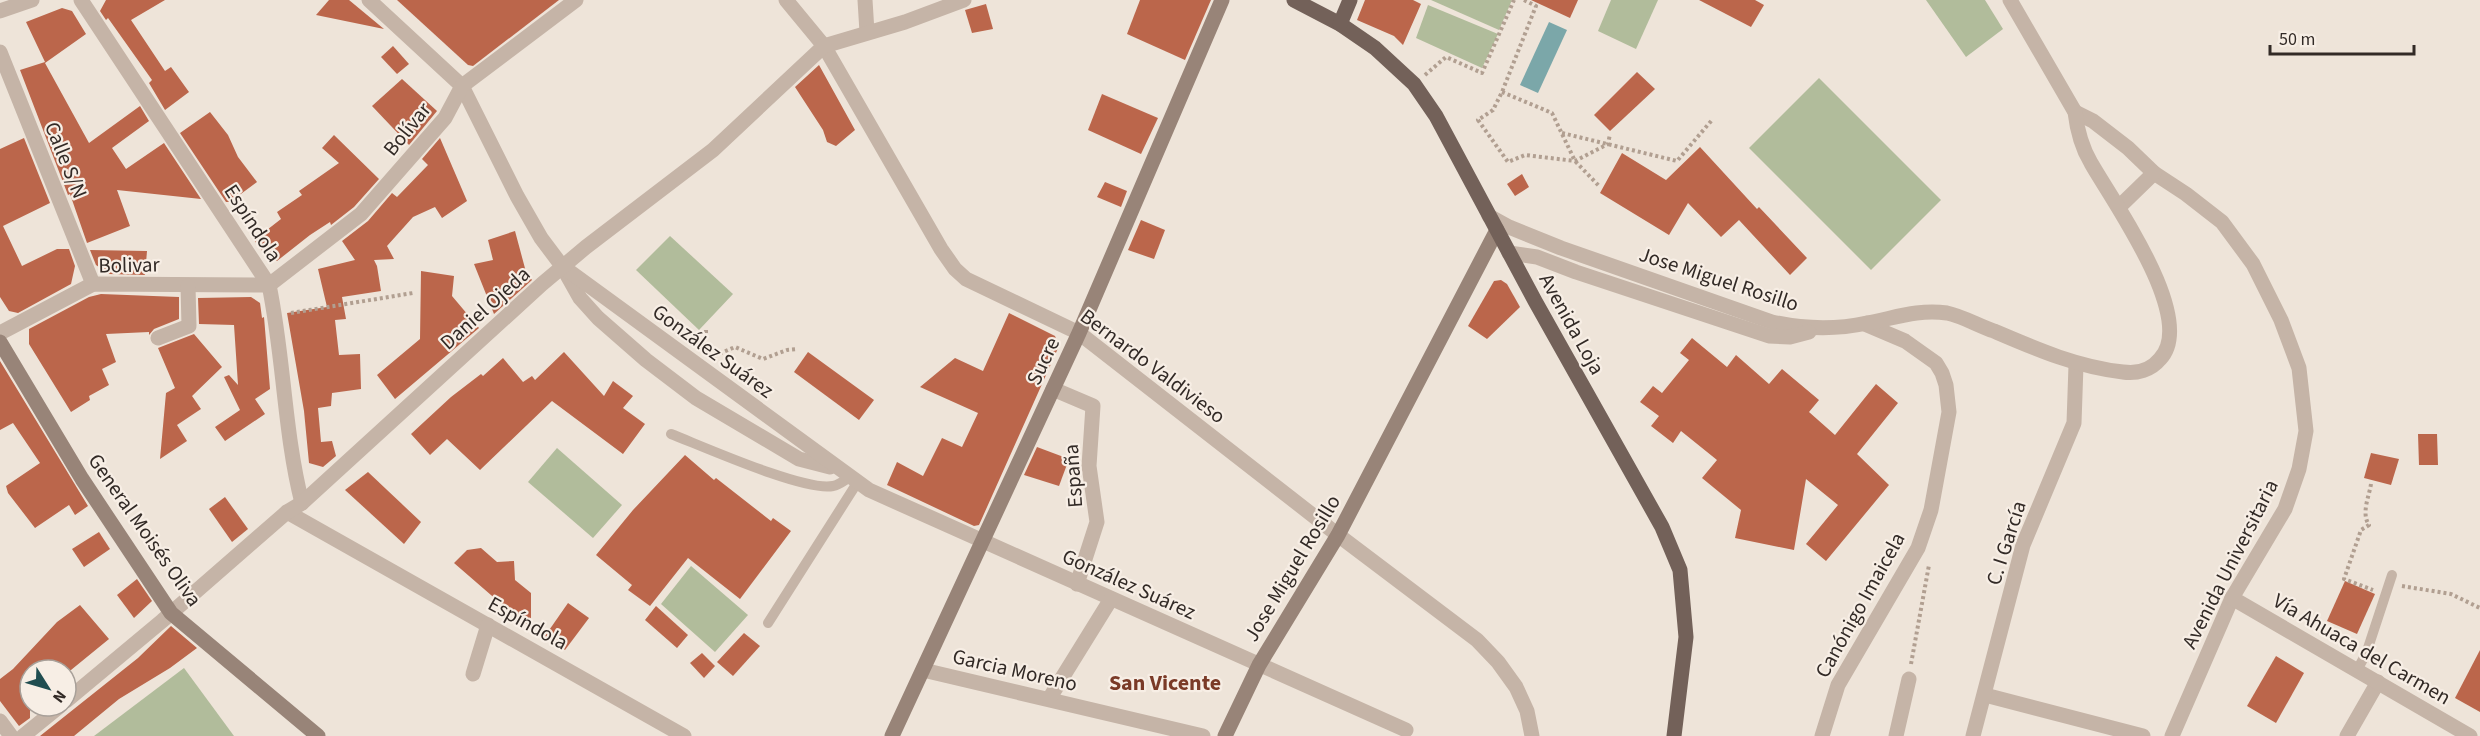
<svg xmlns="http://www.w3.org/2000/svg" width="2480" height="736" viewBox="0 0 2480 736" font-family="'Source Sans 3',sans-serif">
  <style>
    .green { fill: #b1bc9b }
    .water { fill: #7ba7a9 }
    .building { fill: #bb664b }
    .lines { fill: none; stroke-linecap: round; stroke-linejoin: round }
    .path { stroke: #b19f91; stroke-width: 4; stroke-dasharray: 3 3; stroke-linecap: butt }
    .service { stroke: #c5b4a7; stroke-width: 10 }
    .pedestrian { stroke: #c5b4a7; stroke-width: 15 }
    .minor { stroke: #c5b4a7; stroke-width: 15 }
    .tertiary { stroke: #c5b4a7; stroke-width: 15 }
    .secondary { stroke: #988478; stroke-width: 15 }
    .primary { stroke: #736159; stroke-width: 15 }
    .labels { text-anchor: middle; dominant-baseline: central; stroke-width: 4.5; stroke-linejoin: round; paint-order: stroke }
    .street-label { font-size: 21px; fill: #322a26; stroke: #f7eee5 }
    .neighbourhood-label { font-size: 22px; font-weight: bold; fill: #7a3a27; stroke: #f7eee5 }
  </style>
  <rect width="100%" height="100%" fill="#eee4d9"/>
  <!-- green -->
  <g class="green">
    <polygon points="1431,0 1512,0 1499,30"/>
    <polygon points="1611,0 1658,0 1636,49 1598,31"/>
    <polygon points="1926,0 1985,0 2003,29 1966,57"/>
    <polygon points="1428,5 1498,34 1482,68 1416,38"/>
    <polygon points="1819,78 1941,200 1871,270 1749,148"/>
    <polygon points="670,236 733,294 699,330 636,270"/>
    <polygon points="557,448 622,505 593,538 528,482"/>
    <polygon points="691,566 748,615 715,652 661,604"/>
    <polygon points="184,668 234,736 94,736"/>
  </g>
  <!-- water -->
  <polygon class="water" points="1549,22 1567,30 1538,93 1520,85"/>
  <!-- building -->
  <g class="building">
    <polygon points="106,0 165,0 131,20 165,71 171,67 189,92 165,110 149,83 152,80 108,18 106,20 100,11"/>
    <polygon points="329,0 349,0 384,29 316,15"/>
    <polygon points="397,0 559,0 473,66 468,65"/>
    <polygon points="1140,0 1211,0 1185,60 1127,34"/>
    <polygon points="1365,0 1413,0 1421,4 1403,45 1394,36 1357,20"/>
    <polygon points="1531,0 1578,0 1570,18"/>
    <polygon points="1699,0 1755,0 1764,5 1751,27"/>
    <polygon points="986,4 993,29 972,33 965,10"/>
    <polygon points="62,8 72,11 86,34 45,63 89,143 140,106 149,121 112,148 126,169 164,143 201,199 117,190 130,226 87,243 70,194 68,195 20,70 45,62 26,22"/>
    <polygon points="393,46 409,64 397,74 381,57"/>
    <polygon points="819,65 855,130 836,146 827,142 823,130 795,87"/>
    <polygon points="1637,72 1655,89 1610,131 1594,115"/>
    <polygon points="402,79 437,111 409,145 372,106"/>
    <polygon points="1102,94 1158,118 1141,154 1088,130"/>
    <polygon points="210,112 228,135 238,157 257,182 230,202 226,202 180,133"/>
    <polygon points="334,135 379,179 354,207 331,225 330,222 310,235 277,261 269,260 254,240 281,219 277,212 302,195 299,191 339,163 322,148"/>
    <polygon points="24,138 50,203 3,226 22,266 57,249 69,249 75,266 71,284 18,313 9,311 0,297 0,149"/>
    <polygon points="440,138 467,201 442,218 435,207 413,217 387,246 394,259 374,260 377,266 381,291 342,297 346,319 335,320 339,355 360,354 361,389 332,393 331,406 318,408 321,442 332,441 336,456 323,467 309,463 304,411 287,313 327,307 318,269 355,260 342,241 368,221 392,193 397,197 428,165 422,159"/>
    <polygon points="1700,147 1757,209 1759,207 1807,258 1790,275 1739,220 1721,237 1688,203 1669,235 1600,193 1622,153 1666,180"/>
    <polygon points="1522,174 1529,187 1515,196 1507,184"/>
    <polygon points="1105,182 1127,191 1121,207 1097,197"/>
    <polygon points="1141,220 1165,230 1154,259 1128,250"/>
    <polygon points="515,231 526,272 532,280 494,314 474,264 493,260 488,240"/>
    <polygon points="90,250 147,251 145,275 109,274 96,265"/>
    <polygon points="421,271 454,276 452,296 479,328 395,399 377,375 420,339"/>
    <polygon points="1501,280 1507,284 1520,307 1487,339 1468,326 1494,281"/>
    <polygon points="101,294 179,297 179,319 154,329 149,335 149,332 106,334 116,362 102,369 109,385 89,396 90,400 71,412 29,344 29,329 89,297"/>
    <polygon points="251,297 260,303 262,318 264,317 270,389 255,399 265,414 225,441 215,427 240,410 224,377 229,375 238,385 234,325 199,324 198,298"/>
    <polygon points="1009,313 1055,336 1059,346 979,525 974,526 887,485 897,462 923,476 942,438 962,447 978,413 920,387 955,358 983,371"/>
    <polygon points="194,334 222,367 192,396 201,409 177,425 187,441 160,459 166,393 175,388 158,348"/>
    <polygon points="1692,338 1727,367 1736,355 1769,384 1782,369 1819,400 1809,412 1835,435 1876,384 1898,403 1857,454 1889,485 1826,561 1806,544 1838,505 1806,479 1794,550 1735,538 1741,510 1702,478 1717,460 1681,431 1673,443 1651,426 1659,416 1640,402 1653,386 1662,393 1689,360 1680,353"/>
    <polygon points="564,352 604,396 613,381 633,396 623,408 645,424 623,454 552,401 480,470 447,439 430,455 411,434 451,397 481,374 483,376 503,358 523,382 532,376 535,380"/>
    <polygon points="808,352 874,400 859,420 794,372"/>
    <polygon points="0,361 88,506 75,515 69,505 35,528 8,493 6,486 40,463 13,423 0,430"/>
    <polygon points="2418,434 2437,434 2438,465 2419,465"/>
    <polygon points="1037,447 1069,459 1059,486 1024,475"/>
    <polygon points="2371,453 2399,459 2391,485 2364,478"/>
    <polygon points="685,455 714,480 716,478 771,521 773,518 791,531 740,599 688,558 650,606 628,590 632,585 596,555 633,510"/>
    <polygon points="368,472 421,522 404,544 345,490"/>
    <polygon points="225,497 248,529 232,542 209,509"/>
    <polygon points="99,532 110,549 84,567 72,549"/>
    <polygon points="481,548 497,562 514,561 515,580 531,593 531,626 521,621 454,563 467,550"/>
    <polygon points="137,579 152,601 134,618 117,595"/>
    <polygon points="2345,581 2375,594 2357,634 2327,621"/>
    <polygon points="568,603 589,618 565,650 545,636"/>
    <polygon points="80,605 109,639 71,670 30,670 30,718 19,726 0,701 0,679 13,669 57,622"/>
    <polygon points="656,606 688,635 677,648 645,620"/>
    <polygon points="171,626 197,648 170,668 119,699 74,736 40,736 138,658"/>
    <polygon points="744,633 760,646 733,676 717,662"/>
    <polygon points="2480,650 2480,712 2455,698"/>
    <polygon points="702,653 715,666 704,678 690,663"/>
    <polygon points="2276,656 2304,673 2276,723 2247,706"/>
  </g>
  <g class="lines">
    <!-- path -->
    <g class="path">
      <polyline points="1524,0 1536,6 1502,92 1493,110 1478,120 1508,162 1525,155 1575,161 1608,144 1610,134"/>
      <polyline points="1425,75 1446,57 1482,73 1514,0"/>
      <polyline points="1502,92 1552,113 1575,161 1599,186"/>
      <polyline points="1562,133 1677,161 1712,120"/>
      <polyline points="291,313 413,293"/>
      <polyline points="703,350 706,346 706,328"/>
      <polyline points="714,356 735,347 763,359 787,350 798,349"/>
      <path d="M2371,484c-2,13 -10,29 -2,41l-8,5 -17,49 29,11"/>
      <polyline points="2402,586 2451,594 2480,608"/>
      <polyline points="1911,664 1929,565"/>
    </g>
    <!-- service -->
    <g class="service">
      <path d="M671,434c31,12 134,58 162,52 6,-1 12,-6 17,-9"/>
      <polyline points="768,623 857,483"/>
      <polyline points="2357,670 2366,654 2392,575"/>
    </g>
    <!-- pedestrian -->
    <polyline class="pedestrian" points="1053,389 1093,406 1089,466 1097,522 1077,584"/>
    <!-- minor -->
    <g class="minor">
      <path d="M81,0l188,285c15,72 15,147 33,218"/>
      <polyline points="369,0 462,86 517,196 541,238 562,266 580,298 598,318 646,360 696,398 799,459 830,467"/>
      <polyline points="786,0 824,46 941,249 955,269 966,279 1079,333"/>
      <polyline points="865,0 867,32"/>
      <polyline points="0,11 32,0"/>
      <polyline points="0,52 93,284"/>
      <polyline points="562,266 869,490 1406,730"/>
      <polyline points="269,285 361,214 445,118 462,86 576,0"/>
      <polyline points="0,333 93,284 269,285"/>
      <polyline points="158,338 189,326 188,286"/>
      <polyline points="287,512 684,736"/>
      <polyline points="923,670 1203,736"/>
      <polyline points="473,674 488,625"/>
      <polyline points="1985,695 2143,736"/>
      <polyline points="1049,699 1111,599"/>
      <polyline points="66,701 162,621 287,512 302,503 542,284 586,247 713,150 824,46 905,22 964,0"/>
      <polyline points="0,721 11,736"/>
      <polyline points="23,736 60,706"/>
      <polyline points="1822,736 1838,685 1918,548 1931,510 1949,412 1946,385 1942,373 1936,363 1905,341 1865,324"/>
      <polyline points="1896,736 1909,679"/>
      <polyline points="1973,736 2023,545 2074,423 2076,365"/>
      <polyline points="2172,736 2232,598"/>
      <polyline points="2347,736 2378,682"/>
    </g>
    <!-- tertiary -->
    <g class="tertiary">
      <polyline points="2075,112 2093,121 2128,148 2154,173 2186,194 2222,222 2253,264 2281,320 2299,368 2306,431 2299,469 2285,509 2232,598 2470,736"/>
      <polyline points="2119,207 2154,173"/>
      <path d="M1489,216l20,11 52,21 211,74c32,7 63,8 95,1 28,-5 50,-14 80,-10 15,3 32,13 47,18 42,18 83,36 129,41 14,2 28,-2 37,-13 38,-40 -47,-157 -69,-196 -9,-15 -14,-34 -16,-51l-65,-112"/>
      <polyline points="1509,253 1537,257 1576,272 1769,336 1790,337 1809,332"/>
      <polyline points="1079,333 1338,535 1477,640 1498,662 1516,687 1527,711 1532,736"/>
    </g>
    <!-- secondary -->
    <g class="secondary">
      <polyline points="0,342 82,479 171,613 318,736"/>
      <polyline points="892,736 1079,333 1222,0"/>
      <polyline points="1225,736 1259,665 1338,535 1497,230"/>
    </g>
    <!-- primary -->
    <g class="primary">
      <polyline points="1294,0 1340,24 1375,48 1414,84 1436,116 1535,301 1662,527 1680,570 1686,637 1674,736"/>
      <polyline points="1340,24 1350,0"/>
    </g>
  </g>
  <g class="labels">
    <!-- street labels -->
    <g class="street-label">
      <text transform="translate(407 129) rotate(-51)">Bolívar</text>
      <text transform="translate(66 160) rotate(68)">Calle S/N</text>
      <text transform="translate(253 223) rotate(57)">Espíndola</text>
      <text transform="translate(129 265) rotate(-1)">Bolivar</text>
      <text transform="translate(1719 279) rotate(18)">Jose Miguel Rosillo</text>
      <text transform="translate(485 308) rotate(-42)">Daniel Ojeda</text>
      <text transform="translate(1572 324) rotate(61)">Avenida Loja</text>
      <text transform="translate(713 351) rotate(36)">González Suárez</text>
      <text transform="translate(1043 361) rotate(-65)">Sucre</text>
      <text transform="translate(1153 366) rotate(37)">Bernardo Valdivieso</text>
      <text transform="translate(1073 476) rotate(-94)">España</text>
      <text transform="translate(145 530) rotate(55)">General Moisés Oliva</text>
      <text transform="translate(2006 543) rotate(-72)">C. I García</text>
      <text transform="translate(2230 564) rotate(-63)">Avenida Universitaria</text>
      <text transform="translate(1292 568) rotate(-59)">Jose Miguel Rosillo</text>
      <text transform="translate(1129 584) rotate(24)">González Suárez</text>
      <text transform="translate(1860 605) rotate(-61)">Canónigo Imaicela</text>
      <text transform="translate(528 623) rotate(29)">Espíndola</text>
      <text transform="translate(2362 649) rotate(30)">Vía Ahuaca del Carmen</text>
      <text transform="translate(1015 670) rotate(13)">Garcia Moreno</text>
    </g>
    <!-- neighbourhood labels -->
    <g class="neighbourhood-label">
      <text x="1165" y="683">San Vicente</text>
    </g>
  </g>
  <!-- north arrow -->
  <g transform="translate(48 688) rotate(127)"><circle r="28" fill="#f7eee5" stroke="#a8a099" stroke-width="1.5"/>
  <path d="M0-4.5L10 22L0 15L-10 22Z" fill="#204d50"/>
  <text y="-9" font-size="16" font-weight="bold" text-anchor="middle" fill="#322a26">N</text>
  </g>
  <!-- scale -->
  <path d="M2270 45v9h144v-9" fill="none" stroke="#322a26" stroke-width="3"/>
  <text x="2279" y="45" font-size="18" fill="#322a26" stroke="#f7eee5" stroke-width="4.5" paint-order="stroke">50 m</text>
</svg>
